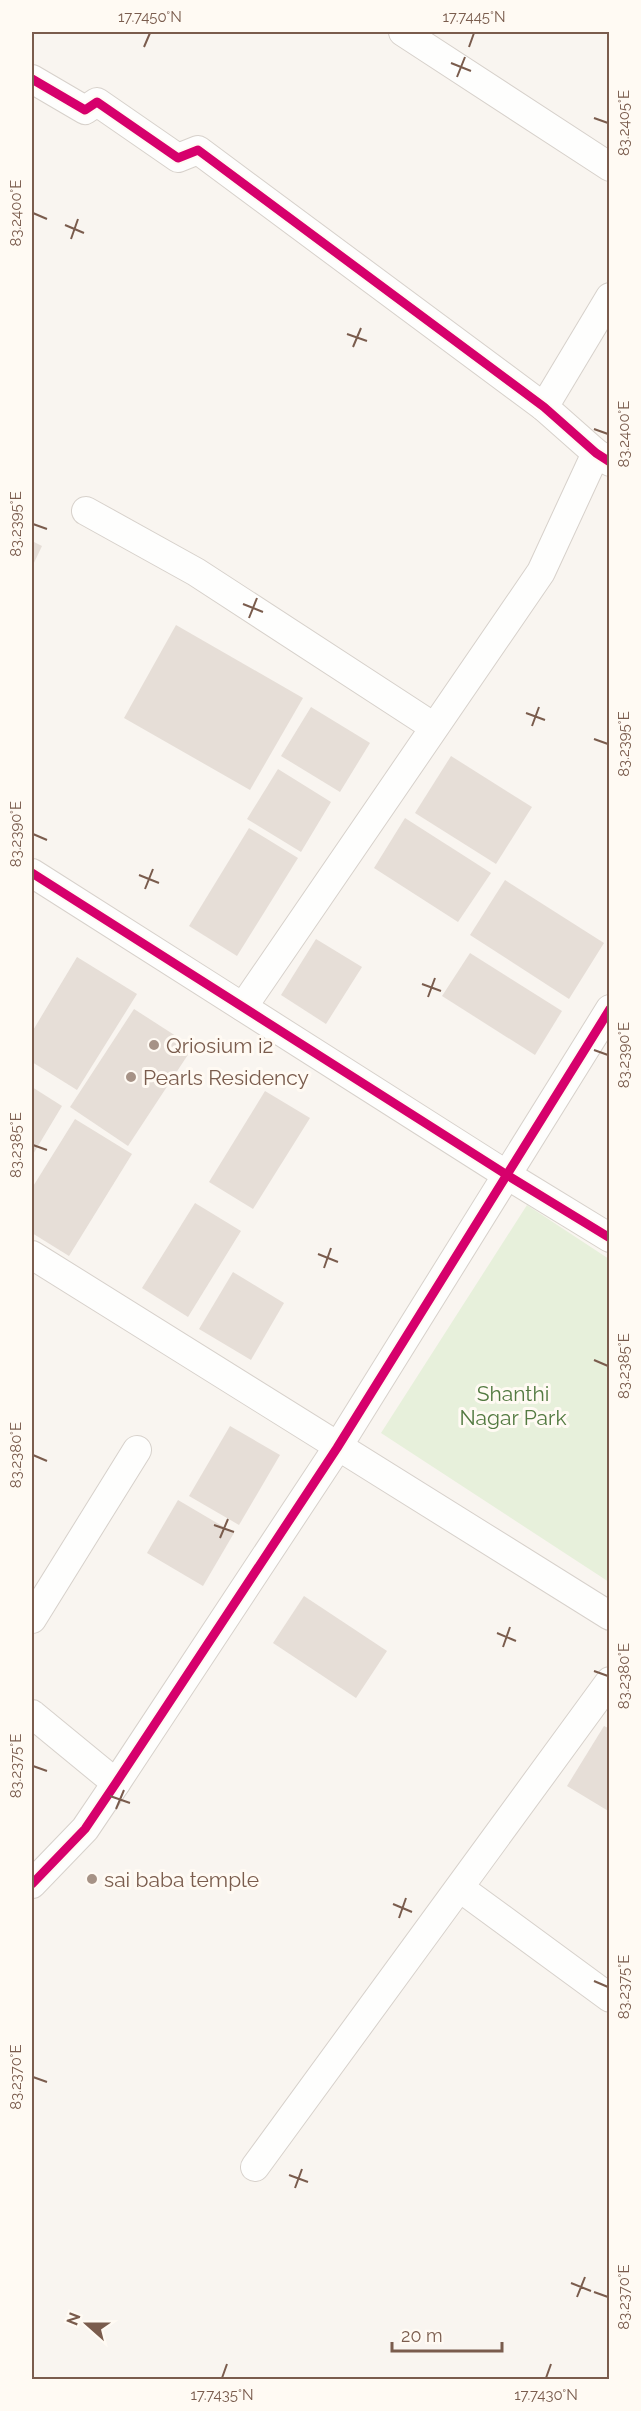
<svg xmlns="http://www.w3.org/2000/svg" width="641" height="2411" viewBox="0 0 641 2411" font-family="Raleway,sans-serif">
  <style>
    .green { fill: #e7f0db }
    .building { fill: #e6ded7 }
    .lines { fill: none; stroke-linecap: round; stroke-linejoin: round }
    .minor-casing { stroke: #d7d1cb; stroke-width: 30 }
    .minor { stroke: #fefefd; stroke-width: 28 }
    .cycleway-casing { stroke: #fffaf3; stroke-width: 13 }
    .cycleway { stroke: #d6006c; stroke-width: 9 }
    .ticks { fill: none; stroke: #7a5c4d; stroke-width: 2 }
    .poi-dot { fill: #a69286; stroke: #fffaf3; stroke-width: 2 }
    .labels { text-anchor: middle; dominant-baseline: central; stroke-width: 6; stroke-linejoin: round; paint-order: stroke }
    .poi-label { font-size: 21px; fill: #7a5c4d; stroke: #fffaf3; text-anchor: start }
    .park-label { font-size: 21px; fill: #537a41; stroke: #fffaf3 }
    .neatline { fill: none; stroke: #7a5c4d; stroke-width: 2 }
    .ticks-label { font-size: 15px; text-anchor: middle; fill: #7a5c4d }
  </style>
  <rect width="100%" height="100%" fill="#f9f5f0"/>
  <!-- green -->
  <polygon class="green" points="527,1205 609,1259 609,1582 381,1433"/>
  <!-- building -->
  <g class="building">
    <polygon points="32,541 42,546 32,567"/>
    <polygon points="176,625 303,698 250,790 124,718"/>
    <polygon points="311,707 370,743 340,792 281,756"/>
    <polygon points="451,756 532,807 496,864 415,813"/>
    <polygon points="278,769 331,802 301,852 247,819"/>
    <polygon points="405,818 491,873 458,922 374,868"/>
    <polygon points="249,828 298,858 237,956 189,926"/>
    <polygon points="505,880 604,943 569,999 470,935"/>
    <polygon points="316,939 362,967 326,1024 281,995"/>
    <polygon points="470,953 562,1011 535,1055 442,996"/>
    <polygon points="77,957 137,994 77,1090 32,1062 32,1032"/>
    <polygon points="134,1009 193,1047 128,1146 70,1107"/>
    <polygon points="32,1087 62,1106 32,1156"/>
    <polygon points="265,1091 310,1118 253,1209 209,1182"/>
    <polygon points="75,1119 132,1154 69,1256 32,1233 32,1188"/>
    <polygon points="195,1203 241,1231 188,1317 142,1288"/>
    <polygon points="233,1272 284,1303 251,1360 199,1329"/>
    <polygon points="230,1426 280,1455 239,1525 189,1496"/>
    <polygon points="178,1500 234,1533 203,1586 147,1553"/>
    <polygon points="304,1596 387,1651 356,1698 273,1643"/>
    <polygon points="604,1726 610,1729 610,1812 567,1786"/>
  </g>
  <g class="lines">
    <defs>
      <g id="minor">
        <polyline points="403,32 610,167"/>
        <polyline points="32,79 85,110 97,102 178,158 198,150 544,407 596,453 610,462"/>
        <polyline points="544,407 610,297"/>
        <polyline points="86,511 196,572 434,727"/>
        <polyline points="32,873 507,1175 610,1238"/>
        <polyline points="243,1007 541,572 596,453"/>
        <polyline points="32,1255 610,1616"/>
        <polyline points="32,1619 137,1450"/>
        <polyline points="32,1714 116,1783"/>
        <polyline points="32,1884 85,1829 116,1783 337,1448 610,1009"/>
        <polyline points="460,1888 610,1998"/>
        <polyline points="255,2167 610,1681"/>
      </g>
    </defs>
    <!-- minor casing -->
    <use href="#minor" class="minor-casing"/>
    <!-- minor -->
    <use href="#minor" class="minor"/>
    <defs>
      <g id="cycleway">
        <polyline points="32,79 85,110 97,102 178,158 198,150 544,407 596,453 610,462"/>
        <polyline points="32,873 507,1175 610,1238"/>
        <polyline points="32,1884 85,1829 116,1783 337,1448 610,1009"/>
      </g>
    </defs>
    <!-- cycleway casing -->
    <use href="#cycleway" class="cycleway-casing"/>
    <!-- cycleway -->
    <use href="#cycleway" class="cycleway"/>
  </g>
  <!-- ticks -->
  <path class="ticks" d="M144,47l6,-14M469,47l5,-14M451,63l20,8M457,77l8,-20M594,118l14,5M33,213l14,6M65,225l19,8M71,239l7,-20M347,334l20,7M353,347l8,-19M594,429l14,5M33,524l14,5M243,604l20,8M249,618l8,-20M526,713l19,7M532,726l7,-19M594,739l14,5M33,834l14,6M139,875l20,8M145,889l8,-20M422,984l19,7M428,997l7,-19M594,1050l14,5M33,1145l14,5M318,1254l20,8M324,1268l7,-20M594,1360l14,6M33,1455l14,6M214,1525l20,7M220,1538l8,-19M497,1633l19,8M503,1647l7,-20M594,1671l14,5M33,1766l14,5M110,1796l20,7M116,1809l8,-19M393,1904l19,8M399,1918l7,-20M594,1981l14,6M33,2077l14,5M289,2175l19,7M295,2188l7,-19M571,2283l20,8M594,2292l14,5M577,2297l8,-20M222,2378l5,-14M546,2378l5,-14"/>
  <!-- markers -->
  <g class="poi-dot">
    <circle cx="154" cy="1045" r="6"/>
    <circle cx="131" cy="1077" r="6"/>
    <circle cx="92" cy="1879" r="6"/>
  </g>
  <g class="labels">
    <!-- poi labels -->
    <g class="poi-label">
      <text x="166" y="1045">Qriosium i2</text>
      <text x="143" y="1077">Pearls Residency</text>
      <text x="104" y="1879">sai baba temple</text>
    </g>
    <!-- park labels -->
    <g class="park-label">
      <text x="513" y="1393">Shanthi<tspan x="513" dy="24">Nagar Park</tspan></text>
    </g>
  </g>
  <!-- border -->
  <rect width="641" height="2411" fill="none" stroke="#fffaf3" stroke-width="66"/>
  <!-- north arrow -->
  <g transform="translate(87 2324) rotate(291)" stroke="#fffaf3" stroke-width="4.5" paint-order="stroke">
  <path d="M0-4.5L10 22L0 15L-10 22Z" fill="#7a5c4d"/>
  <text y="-9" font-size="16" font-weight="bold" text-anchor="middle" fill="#7a5c4d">N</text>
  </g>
  <!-- scale -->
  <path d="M392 2342v9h110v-9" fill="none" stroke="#7a5c4d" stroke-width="3"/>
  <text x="401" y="2342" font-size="18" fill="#7a5c4d" stroke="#fffaf3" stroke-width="4.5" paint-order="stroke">20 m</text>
  <rect x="33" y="33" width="575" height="2345" class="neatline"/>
  <g class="ticks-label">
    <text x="150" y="22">17.7450°N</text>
    <text x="474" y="22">17.7445°N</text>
    <text transform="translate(624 123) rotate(-90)" y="5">83.2405°E</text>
    <text transform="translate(16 213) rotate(-90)" y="5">83.2400°E</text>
    <text transform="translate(624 434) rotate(-90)" y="5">83.2400°E</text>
    <text transform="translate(16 524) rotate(-90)" y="5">83.2395°E</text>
    <text transform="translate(624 744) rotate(-90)" y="5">83.2395°E</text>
    <text transform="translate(16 834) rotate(-90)" y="5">83.2390°E</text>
    <text transform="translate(624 1055) rotate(-90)" y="5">83.2390°E</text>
    <text transform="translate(16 1145) rotate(-90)" y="5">83.2385°E</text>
    <text transform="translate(624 1366) rotate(-90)" y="5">83.2385°E</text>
    <text transform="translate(16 1455) rotate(-90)" y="5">83.2380°E</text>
    <text transform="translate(624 1676) rotate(-90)" y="5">83.2380°E</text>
    <text transform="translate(16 1766) rotate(-90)" y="5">83.2375°E</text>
    <text transform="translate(624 1987) rotate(-90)" y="5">83.2375°E</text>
    <text transform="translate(16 2077) rotate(-90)" y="5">83.2370°E</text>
    <text transform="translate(624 2297) rotate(-90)" y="5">83.2370°E</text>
    <text x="222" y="2400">17.7435°N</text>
    <text x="546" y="2400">17.7430°N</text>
  </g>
</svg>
